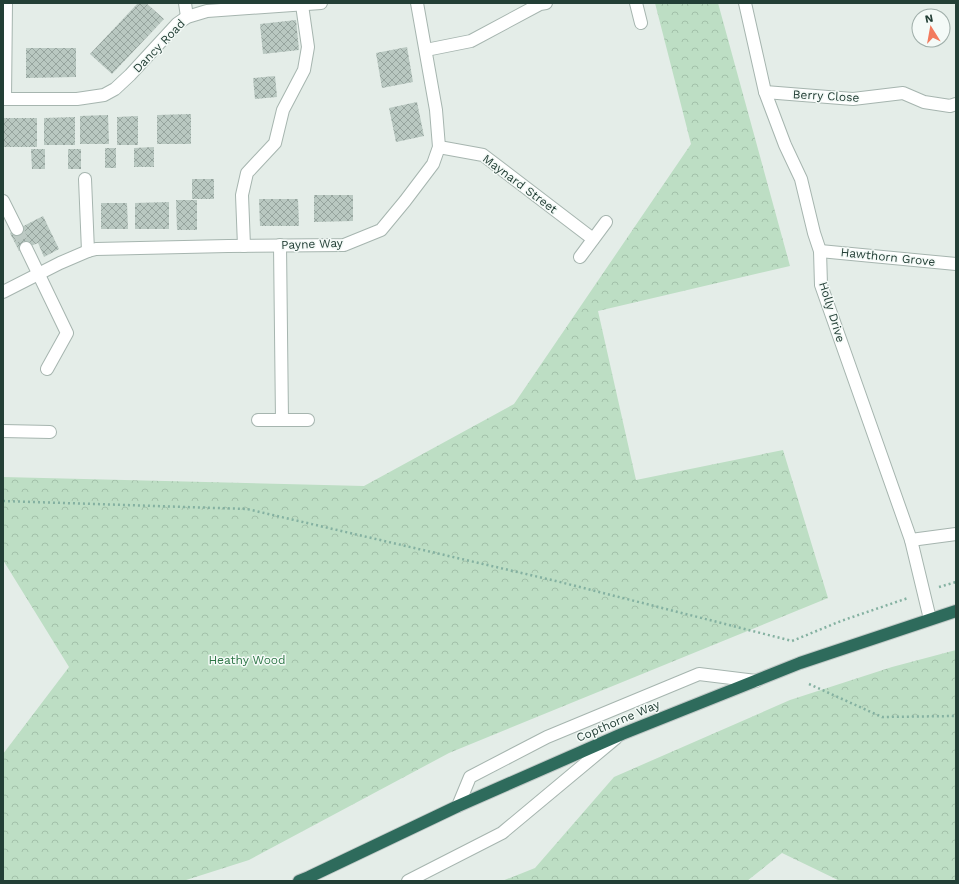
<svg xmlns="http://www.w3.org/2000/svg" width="959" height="884" viewBox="0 0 959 884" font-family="'Work Sans',sans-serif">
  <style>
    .forest { fill: url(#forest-crowns) }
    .building { fill: url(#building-cross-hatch) }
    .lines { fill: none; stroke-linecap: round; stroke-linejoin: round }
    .minor-tunnel { stroke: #bdcac4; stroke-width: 12; stroke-dasharray: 12 6; stroke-linecap: butt }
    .minor-casing { stroke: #a6b5af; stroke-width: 14 }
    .highway-casing { stroke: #c1c9c7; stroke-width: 14 }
    .path { stroke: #84b1a1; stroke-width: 2.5; stroke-dasharray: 2 3; stroke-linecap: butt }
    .minor { stroke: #fff; stroke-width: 12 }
    .highway { stroke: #2e6b5c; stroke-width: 12 }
    .labels { text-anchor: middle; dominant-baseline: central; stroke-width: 3; stroke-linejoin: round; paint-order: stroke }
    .street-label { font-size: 12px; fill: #233f36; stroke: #f4faf7 }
    .park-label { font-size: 12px; fill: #2d7646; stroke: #f4faf7 }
  </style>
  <defs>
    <pattern id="forest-crowns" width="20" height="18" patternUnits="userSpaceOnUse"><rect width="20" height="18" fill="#bddec4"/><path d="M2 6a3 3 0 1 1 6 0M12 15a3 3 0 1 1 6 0" fill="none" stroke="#a2c0a9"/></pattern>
    <pattern id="building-cross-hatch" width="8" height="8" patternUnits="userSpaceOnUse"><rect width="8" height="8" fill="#b9c8c1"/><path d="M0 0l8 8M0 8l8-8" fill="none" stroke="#96a49e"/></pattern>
  </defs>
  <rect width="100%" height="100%" fill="#e4ede8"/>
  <!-- forest -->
  <g class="forest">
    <polygon points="655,3 718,3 790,266 598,311 636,480 783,450 828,598 449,753 249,860 183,881 3,881 3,754 69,667 3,560 3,477 364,486 514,404 691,144"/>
    <polygon points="956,650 956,881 840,881 782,853 747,881 502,881 535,868 614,777 790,700 892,667"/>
  </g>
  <!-- building -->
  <g class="building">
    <polygon points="138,3 146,3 164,19 112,74 90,54"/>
    <polygon points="296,20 299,50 263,54 260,24"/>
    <polygon points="407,47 413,82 382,88 376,53"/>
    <polygon points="26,48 76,48 76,77 26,78"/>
    <polygon points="275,76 277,97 255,99 253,78"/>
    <polygon points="417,102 424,136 396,142 389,108"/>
    <polygon points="191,114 191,144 157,144 157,115"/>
    <polygon points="108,115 109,144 80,144 80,116"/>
    <polygon points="138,116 138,145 117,145 117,117"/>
    <polygon points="75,117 75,145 44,145 44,118"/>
    <rect x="3" y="118" width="34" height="29"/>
    <polygon points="154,147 154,167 134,167 134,148"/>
    <rect x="105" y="148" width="11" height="20"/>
    <polygon points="31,149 45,149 45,169 32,169"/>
    <rect x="68" y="149" width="13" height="20"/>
    <rect x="192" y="179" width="22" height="20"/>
    <polygon points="314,195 353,195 353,221 314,222"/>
    <polygon points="259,199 298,199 299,226 260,226"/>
    <polygon points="176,200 197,200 197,230 177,230"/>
    <polygon points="169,202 169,229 135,229 135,203"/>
    <polygon points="101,203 127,203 128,229 101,229"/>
    <polygon points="43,216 59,249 44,257 38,243 19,251 10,233"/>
  </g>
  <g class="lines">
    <!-- minor-tunnel -->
    <polyline class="minor-tunnel" points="17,229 26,248"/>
    <defs>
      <g id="minor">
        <polyline points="185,3 187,17"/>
        <polyline points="636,3 641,23"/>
        <polyline points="745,3 765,92 785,145 801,179 814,233 820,251 821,285 911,540 930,619"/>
        <polyline points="426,50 471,41 540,4 546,3"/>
        <polyline points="765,92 853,99 903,93 924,102 950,106 956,104"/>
        <polyline points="3,99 77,99 104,95 115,89 130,75 177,24 187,17 207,11 321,3"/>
        <polyline points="5,99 6,3"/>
        <polyline points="439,147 483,155 593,239"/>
        <polyline points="85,179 88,251"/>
        <polyline points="3,201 17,229"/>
        <polyline points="280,245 282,420"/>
        <polyline points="244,246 242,195 247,173 275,143 283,110 304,70 308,47 302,5"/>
        <polyline points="26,248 67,333 47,369"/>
        <polyline points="820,251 956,264"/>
        <polyline points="580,257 606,222"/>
        <polyline points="3,292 60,263 88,251 96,249 228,246 344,245 381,230 405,201 433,164 439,147 436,110 417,3"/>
        <polyline points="258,420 308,420"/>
        <polyline points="3,431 50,432"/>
        <polyline points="911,540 956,534"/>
        <polyline points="458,806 470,777 547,737 699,674 756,681"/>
        <polyline points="408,881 502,833 616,738"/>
      </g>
      <polyline id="highway" points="299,881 309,877 458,806 622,734 800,663 956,611"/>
    </defs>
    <!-- minor casing -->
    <use href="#minor" class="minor-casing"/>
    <!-- highway casing -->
    <use href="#highway" class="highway-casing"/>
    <!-- path -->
    <g class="path">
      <polyline points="3,501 247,509 556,581 792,641 841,621 908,598"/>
      <polyline points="939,587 956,582"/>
      <polyline points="809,684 882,717 956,716"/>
    </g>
    <!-- minor -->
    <use href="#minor" class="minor"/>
    <!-- highway -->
    <use href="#highway" class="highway"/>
  </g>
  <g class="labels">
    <!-- street labels -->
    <g class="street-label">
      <text transform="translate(159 46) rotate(-46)">Dancy Road</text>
      <text transform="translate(826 96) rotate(3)">Berry Close</text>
      <text transform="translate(520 184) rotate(37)">Maynard Street</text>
      <text transform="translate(312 244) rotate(-2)">Payne Way</text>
      <text transform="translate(888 257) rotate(6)">Hawthorn Grove</text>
      <text transform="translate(832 312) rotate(73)">Holly Drive</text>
      <text transform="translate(618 721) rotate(-23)">Copthorne Way</text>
    </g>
    <!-- park labels -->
    <g class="park-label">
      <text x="247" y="660">Heathy Wood</text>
    </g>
  </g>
  <!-- border -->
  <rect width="959" height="884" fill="none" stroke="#233f36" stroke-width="8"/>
  <!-- north arrow -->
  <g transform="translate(931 28) rotate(349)"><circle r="19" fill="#f4faf7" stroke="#a0afaa"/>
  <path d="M0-3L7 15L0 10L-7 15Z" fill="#f27a5d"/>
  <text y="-6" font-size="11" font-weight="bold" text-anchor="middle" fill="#233f36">N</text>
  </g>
</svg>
